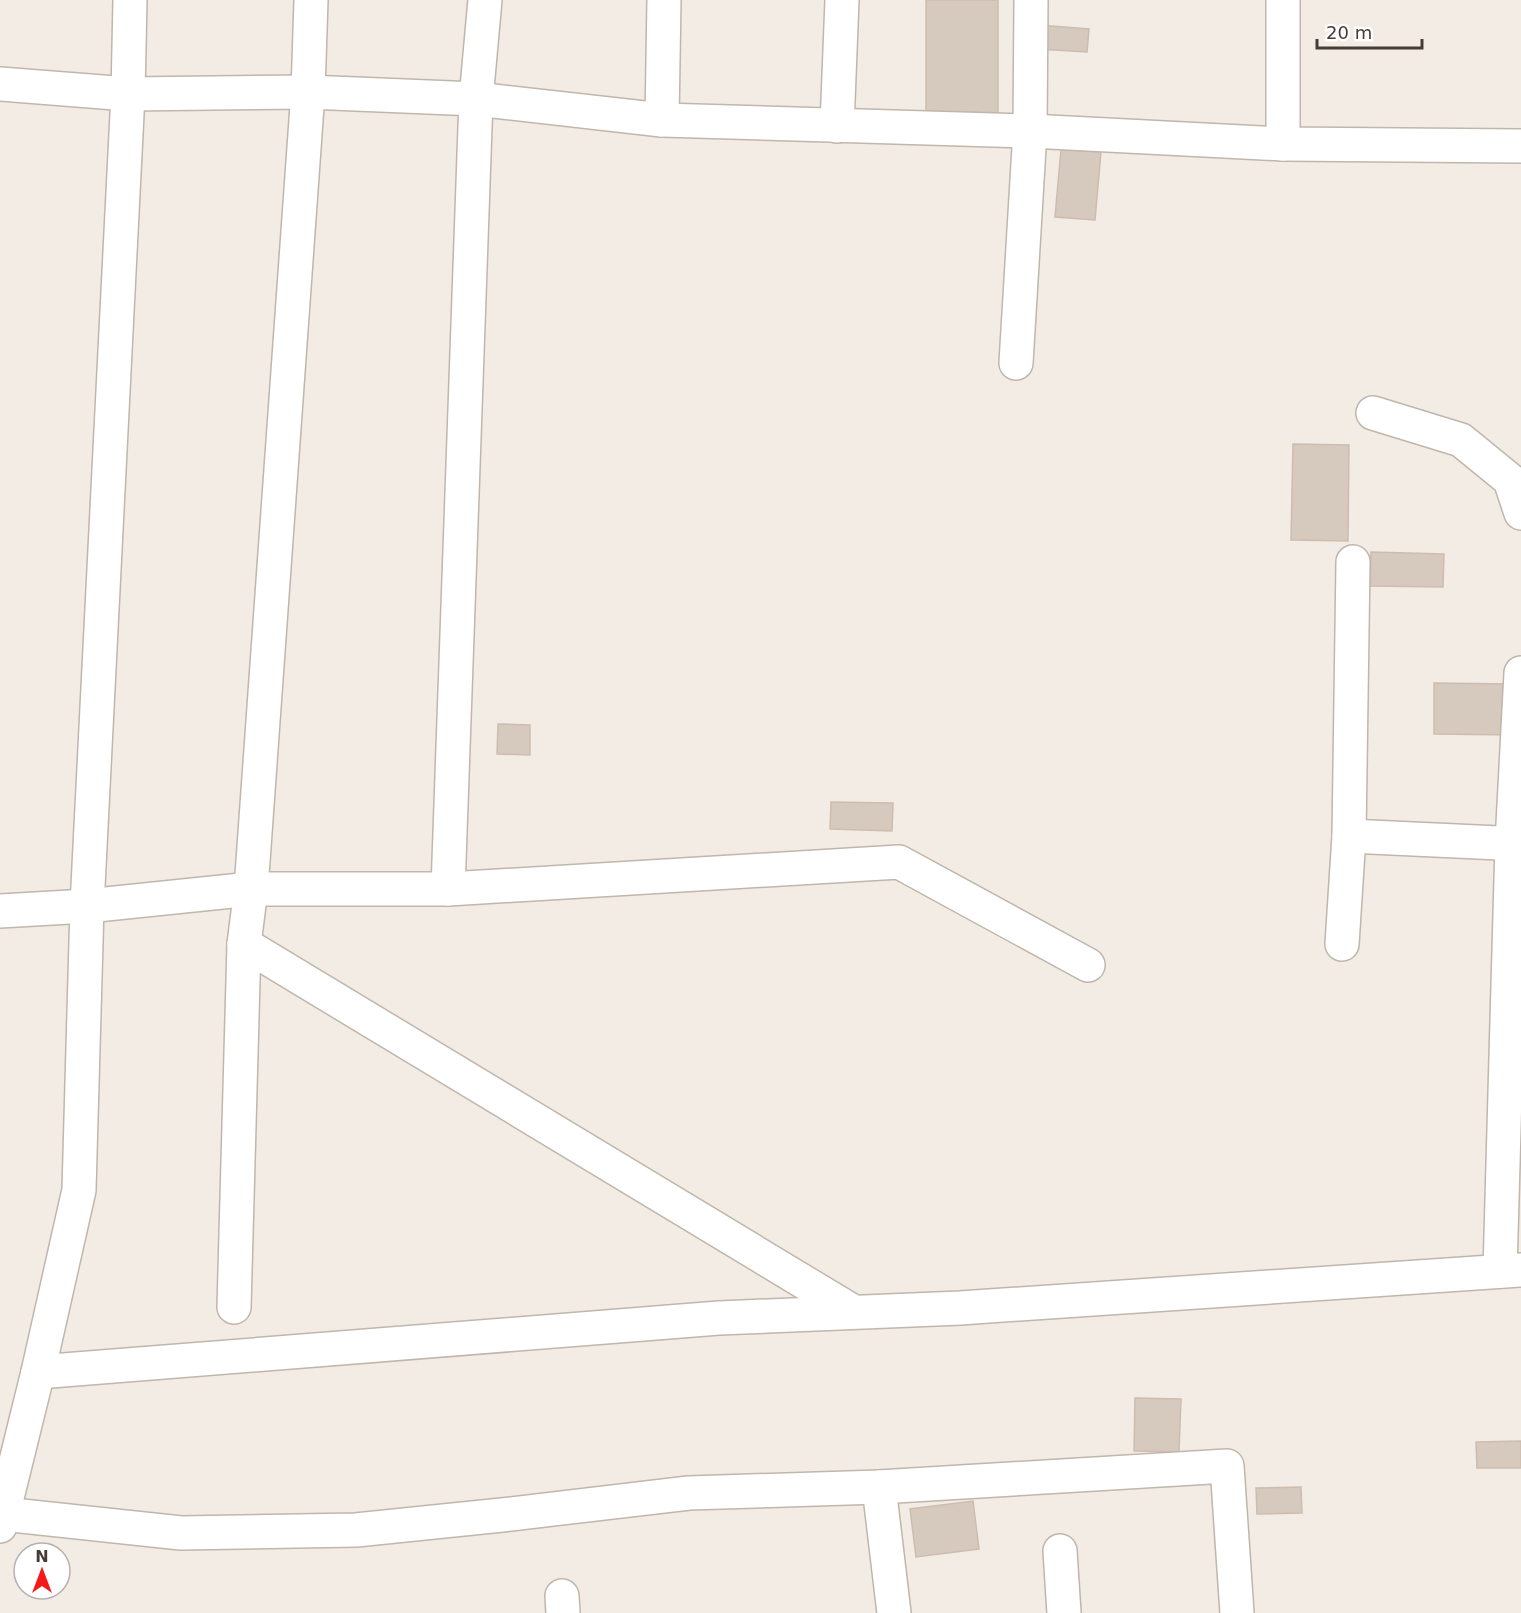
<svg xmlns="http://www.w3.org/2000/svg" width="1521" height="1613" viewBox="0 0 1521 1613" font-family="'DejaVu Sans',sans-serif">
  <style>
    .building { fill: #d6c9be; stroke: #cebdae; stroke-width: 1.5 }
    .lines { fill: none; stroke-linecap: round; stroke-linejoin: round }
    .minor-casing { stroke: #c0b6ab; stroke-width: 36 }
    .minor { stroke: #fff; stroke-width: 33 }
  </style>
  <rect width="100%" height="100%" fill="#f2ece5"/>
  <!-- building -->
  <g class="building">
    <rect x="926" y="0" width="72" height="114"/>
    <polygon points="1039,25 1089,29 1087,52 1038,49"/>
    <polygon points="1061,149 1101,152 1095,220 1055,217"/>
    <polygon points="1293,444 1349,445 1348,541 1291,540"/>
    <polygon points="1371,552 1444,554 1443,587 1370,586"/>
    <polygon points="1434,683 1512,684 1512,735 1434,734"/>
    <polygon points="498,724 530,725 530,755 497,754"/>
    <polygon points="831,802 893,803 892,831 830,829"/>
    <polygon points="1135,1398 1181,1399 1179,1452 1134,1451"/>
    <polygon points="1521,1441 1521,1468 1477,1468 1476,1442"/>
    <polygon points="1301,1487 1302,1513 1257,1514 1256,1488"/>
    <polygon points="973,1501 979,1549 916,1557 910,1509"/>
  </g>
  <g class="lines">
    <defs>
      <g id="minor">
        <polyline points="1283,0 1283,144"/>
        <polyline points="0,84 128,94 308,92 476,99 662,120 1030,131 1283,144 1521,146"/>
        <polyline points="662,120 664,0"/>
        <polyline points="837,126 842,0"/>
        <polyline points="1016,363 1030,131 1031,0"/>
        <polyline points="1373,413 1461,440 1510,480 1521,513"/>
        <polyline points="1353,562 1349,836 1521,844"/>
        <polyline points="448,889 476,99 485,0"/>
        <polyline points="0,911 87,906 251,889 448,889 899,862 1088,965"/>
        <polyline points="244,944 852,1311"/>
        <polyline points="1342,944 1349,836"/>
        <polyline points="1500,1271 1512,843 1521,673"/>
        <polyline points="234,1307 244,944 251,889 308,92 311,0"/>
        <polyline points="38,1372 719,1318 960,1308 1521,1270"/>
        <polyline points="879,1487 894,1613"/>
        <polyline points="3,1514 181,1533 356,1530 502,1515 689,1493 879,1487 1227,1466 1237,1613"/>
        <polyline points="0,1526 38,1372 79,1190 87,906 128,94 130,0"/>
        <polyline points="1060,1551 1064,1613"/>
        <polyline points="562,1596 563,1613"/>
      </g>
    </defs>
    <!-- minor casing -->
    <use href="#minor" class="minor-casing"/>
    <!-- minor -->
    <use href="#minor" class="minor"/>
  </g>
  <!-- north arrow -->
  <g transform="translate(42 1571)"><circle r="28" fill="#ffffff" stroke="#b4b1ae" stroke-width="1.5"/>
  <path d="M0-4.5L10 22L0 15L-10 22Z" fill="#f41a1a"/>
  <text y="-9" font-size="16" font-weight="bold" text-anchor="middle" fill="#443c35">N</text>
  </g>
  <!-- scale -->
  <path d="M1317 39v9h105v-9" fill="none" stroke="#443c35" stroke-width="3"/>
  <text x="1326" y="39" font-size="18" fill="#443c35" stroke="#ffffff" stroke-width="4.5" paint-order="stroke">20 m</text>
</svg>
